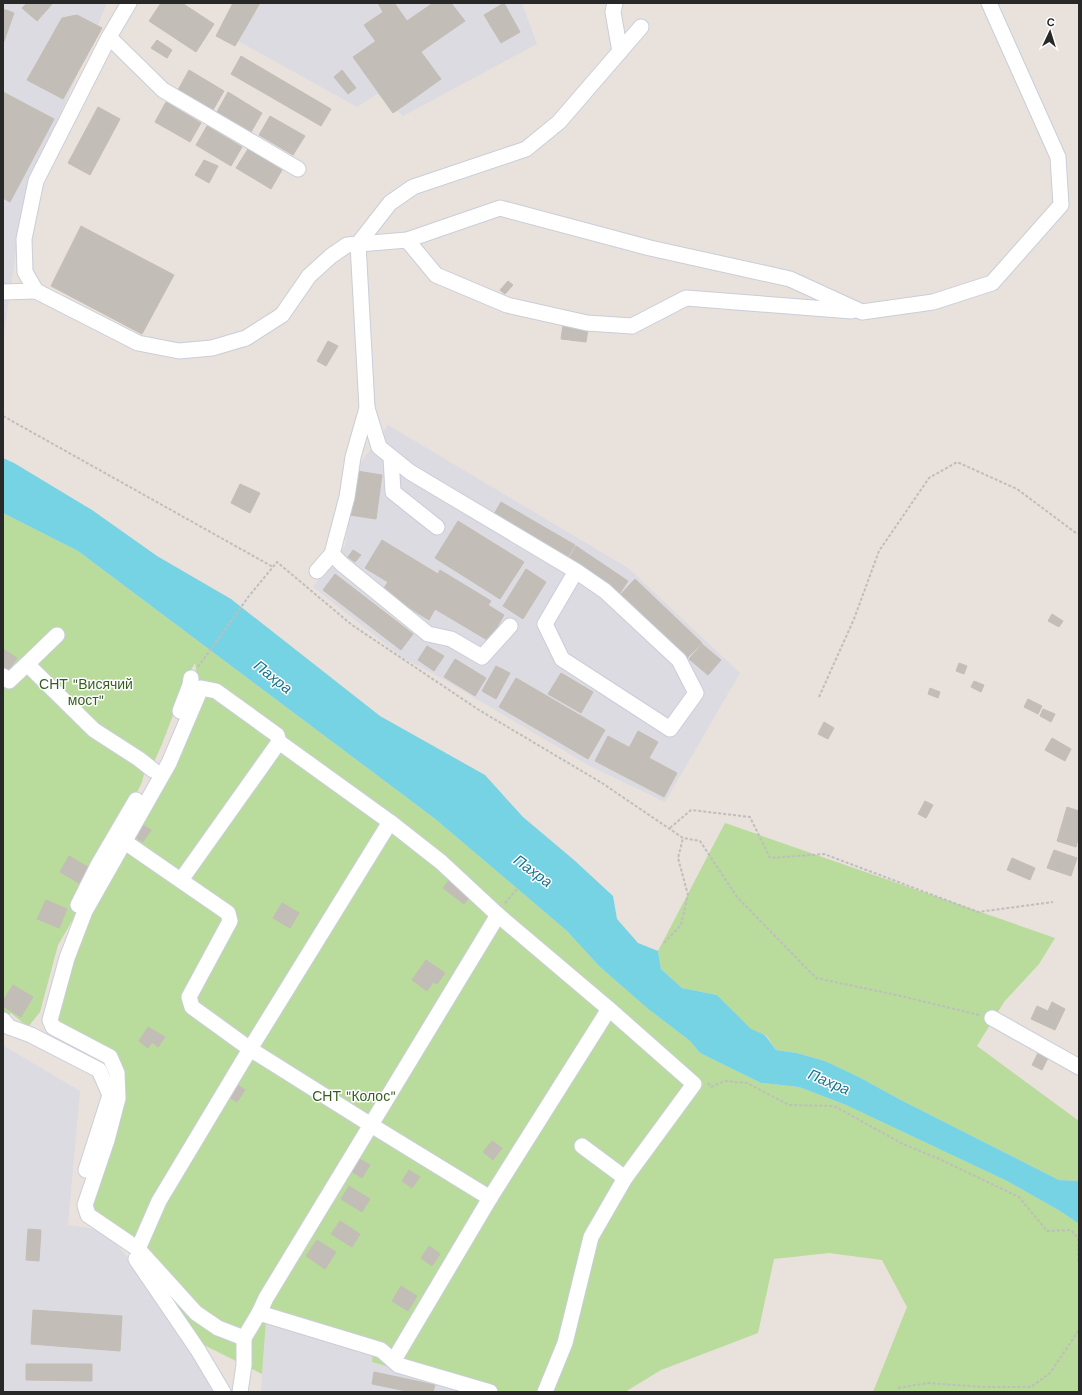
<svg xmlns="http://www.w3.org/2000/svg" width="1082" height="1395" viewBox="0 0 1082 1395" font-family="'Work Sans',sans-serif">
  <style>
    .industrial { fill: #dcdbe2 }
    .green { fill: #b9db9c; fill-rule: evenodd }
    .water { fill: #76d3e3 }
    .building { fill: #c2bdb7; stroke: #c4bdb5 }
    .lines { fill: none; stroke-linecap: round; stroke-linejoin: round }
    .minor-casing { stroke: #c9ced9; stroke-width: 17 }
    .path { stroke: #bebebe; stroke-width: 2; stroke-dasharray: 3 2; stroke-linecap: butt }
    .minor { stroke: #fff; stroke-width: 15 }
    .labels { text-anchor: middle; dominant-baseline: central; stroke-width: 3; stroke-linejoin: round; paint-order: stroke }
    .park-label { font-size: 14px; fill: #345e20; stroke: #fff }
    .water-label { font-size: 15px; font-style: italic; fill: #19728b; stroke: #fff }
  </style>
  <rect width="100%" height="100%" fill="#e9e1db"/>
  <!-- industrial -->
  <g class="industrial">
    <polygon points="3,3 107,3 23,203 3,341"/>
    <polygon points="261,3 522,3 537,44 403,116 377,94 357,107 229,36 251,19"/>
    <polygon points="388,425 628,568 740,673 665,802 590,766 441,678 402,657 313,587 345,546 357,468"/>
    <polygon points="4,1046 80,1091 68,1225 104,1230 176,1314 216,1392 3,1392 3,1053"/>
    <polygon points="266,1321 373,1350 372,1362 476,1392 261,1392"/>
  </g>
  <!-- green -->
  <g class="green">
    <path d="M3,513l75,38 356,267 133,113 32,35 48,42 43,33 10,12 61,30 38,4 47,18 161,76 53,30 19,13v168h-206l34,-85 -25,-47 -53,-7 -55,6 -16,74 -97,37 -36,22h-149l-104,-30 1,-12 -107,-29 -4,53 -60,-30 -63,-89 -52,-34 25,-149 -8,-14 -60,-31 42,-130 -28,48 -18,67 -12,15 -17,-14 -8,7zM195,663l3,20 -33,78 -66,111 43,-90 2,-8 -1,-7 11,-5 8,-18 26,-68z"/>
    <polygon points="725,823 1055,938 1039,964 1004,1002 977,1046 1079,1121 1079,1181 1059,1180 899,1099 859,1077 825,1061 797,1053 776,1050 766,1035 751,1030 717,995 682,988 661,969 658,951"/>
  </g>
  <!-- water -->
  <polygon class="water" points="3,458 14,463 92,510 157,556 231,599 380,716 485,775 523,817 574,860 613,896 617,919 638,943 658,951 661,969 682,988 717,995 751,1029 765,1035 776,1050 797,1053 825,1061 859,1077 899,1099 1059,1180 1079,1181 1079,1224 1060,1211 1007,1181 846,1105 799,1087 761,1083 700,1053 690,1041 647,1008 599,966 567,931 434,818 78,551 3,513"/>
  <!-- building -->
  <g class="building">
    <polygon points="27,3 53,3 37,21 22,8"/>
    <polygon points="161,3 182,3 214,24 196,52 149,21"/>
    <polygon points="233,3 260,3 235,46 216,36"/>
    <polygon points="378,3 395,3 383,12"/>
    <polygon points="433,3 451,3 465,21 426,48 407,21"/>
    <polygon points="504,3 520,32 501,43 484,15"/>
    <polygon points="395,4 426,48 397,71 364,25"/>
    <polygon points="3,9 14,13 3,44"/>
    <polygon points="77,15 102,28 63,99 27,80 62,18"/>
    <polygon points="157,40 172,50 167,58 151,48"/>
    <polygon points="376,41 416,97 393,113 353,57"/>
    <polygon points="421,52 441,79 416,97 397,71"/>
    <polygon points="241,56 331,109 321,126 231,74"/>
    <polygon points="189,70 224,91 213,110 178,90"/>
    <polygon points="342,70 356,88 348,94 334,77"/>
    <polygon points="3,92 54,119 10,202 3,198"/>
    <polygon points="228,92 262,113 251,132 217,112"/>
    <polygon points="166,102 201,123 190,142 155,122"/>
    <polygon points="98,107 120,119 90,175 68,163"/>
    <polygon points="270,116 305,136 293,155 259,135"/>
    <polygon points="207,126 242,147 231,166 196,145"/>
    <polygon points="248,149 282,170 271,189 236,168"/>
    <polygon points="204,160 218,166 209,183 195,175"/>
    <polygon points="81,226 174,275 142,334 51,286"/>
    <polygon points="508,281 513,285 505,294 500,290"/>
    <polygon points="563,325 588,329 586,342 561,339"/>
    <polygon points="328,341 338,346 326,366 317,361"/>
    <polygon points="357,471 382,475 376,519 350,515"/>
    <polygon points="240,484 260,493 250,513 231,503"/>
    <polygon points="501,502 575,545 568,557 494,514"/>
    <polygon points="458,521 524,562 500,599 435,558"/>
    <polygon points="382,540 438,574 440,570 491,601 488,605 504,615 489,641 435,609 429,620 382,591 388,582 365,568"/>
    <polygon points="576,546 628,581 620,593 569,558"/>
    <polygon points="353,550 361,555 355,562 348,557"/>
    <polygon points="526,569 546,582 523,619 503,606"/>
    <polygon points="335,574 413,634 401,650 323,590"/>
    <polygon points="635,579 702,643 687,658 621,594"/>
    <polygon points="1052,614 1063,621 1059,627 1048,621"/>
    <polygon points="702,644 721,660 708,675 689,659"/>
    <polygon points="427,646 444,656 434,671 418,660"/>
    <polygon points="3,649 17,658 7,672 3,669"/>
    <polygon points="455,659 486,678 475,696 444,677"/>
    <polygon points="959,663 967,666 964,674 956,671"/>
    <polygon points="496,666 510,673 496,699 482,691"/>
    <polygon points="561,673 593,692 581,713 548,694"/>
    <polygon points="516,678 605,730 588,759 499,707"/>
    <polygon points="974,681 984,685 981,692 971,687"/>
    <polygon points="930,688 940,692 938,698 928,694"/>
    <polygon points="1028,699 1042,706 1038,714 1024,707"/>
    <polygon points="1043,709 1055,714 1051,722 1040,716"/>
    <polygon points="824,722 834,728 828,739 818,734"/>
    <polygon points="638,731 658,742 649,758 629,748"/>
    <polygon points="608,736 677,773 664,797 595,761"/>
    <polygon points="1052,738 1071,749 1065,761 1045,750"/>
    <polygon points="925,801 933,805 926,818 918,814"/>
    <polygon points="1067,807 1079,811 1079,835 1076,847 1057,841"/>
    <polygon points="138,822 151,830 143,842 130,834"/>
    <polygon points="1054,850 1077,858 1071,876 1047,868"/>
    <polygon points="69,856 93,870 84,886 60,872"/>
    <polygon points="1012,858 1035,868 1030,880 1007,870"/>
    <polygon points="452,876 473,892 464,904 443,888"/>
    <polygon points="46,900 67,909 59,928 37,919"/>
    <polygon points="282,903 299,913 290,928 273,918"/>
    <polygon points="426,960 445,973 437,984 433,982 427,991 412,980"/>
    <polygon points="13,985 33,997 21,1017 3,1006 3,1001"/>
    <polygon points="1052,1002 1065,1009 1055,1030 1031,1019 1037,1006 1048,1011"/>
    <polygon points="148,1027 165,1037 158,1047 152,1042 148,1048 139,1041"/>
    <polygon points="1040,1049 1050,1054 1042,1070 1032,1065"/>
    <polygon points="235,1083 245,1090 237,1102 226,1095"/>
    <polygon points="492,1141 502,1148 493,1160 483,1152"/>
    <polygon points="358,1158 370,1165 362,1178 351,1171"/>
    <polygon points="409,1170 420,1177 412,1188 402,1181"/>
    <polygon points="349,1186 370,1199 362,1212 341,1199"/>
    <polygon points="340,1221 360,1234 352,1247 331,1234"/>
    <polygon points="28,1229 41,1230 39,1261 26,1260"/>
    <polygon points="317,1240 336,1252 325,1269 306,1256"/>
    <polygon points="429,1246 440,1254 432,1266 421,1258"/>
    <polygon points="401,1286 417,1296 408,1311 392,1301"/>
    <polygon points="33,1310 122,1316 120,1351 31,1344"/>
    <polygon points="26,1364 92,1364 92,1381 26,1380"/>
    <polygon points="374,1372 435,1385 433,1392 411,1392 372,1384"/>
  </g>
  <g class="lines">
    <defs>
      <g id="minor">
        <polyline points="129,3 109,37 36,181 24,239 25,272 36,291 138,343 179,351 212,348 246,338 282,315 309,276 331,256 347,245 407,240 500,208 650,248 790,279 862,312 933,302 992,283 1061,205 1058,157 989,3"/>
        <polyline points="615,3 613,12 620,52"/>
        <polyline points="109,37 163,90 298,169"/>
        <polyline points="407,240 436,275 507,305 587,323 632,326 686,298 852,311"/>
        <polyline points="3,292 36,291"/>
        <polyline points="367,408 379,447 410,472 576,571 605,591 679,660 696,693 670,729 562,659 545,624 576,571"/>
        <polyline points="391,457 393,492 437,527"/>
        <polyline points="332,554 342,564 428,634 451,639 482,657 510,626"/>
        <polyline points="317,571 332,554 347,497 353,457 367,408 358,244 390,203 413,187 526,149 559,122 641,27"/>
        <polyline points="27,664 57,635"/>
        <polyline points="3,676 9,681 27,664 94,730 139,759 153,770"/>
        <polyline points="180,711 190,685 191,678"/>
        <polyline points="125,842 228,913 230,921 189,997 192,1007 250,1049 371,1125 490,1198"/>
        <polyline points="181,880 279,742"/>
        <polyline points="78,905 98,865 136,800"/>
        <polyline points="992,1018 1079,1067"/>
        <polyline points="3,1020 9,1027 31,1035 99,1070 110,1095 86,1170"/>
        <polyline points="582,1146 625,1178"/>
        <polyline points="138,1249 159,1201 250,1049 390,822"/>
        <polyline points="136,1259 198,1350 223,1392"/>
        <polyline points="259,1313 381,1350 398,1365 490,1392"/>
        <polyline points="244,1338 218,1328 196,1313 138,1249 88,1215 85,1205 107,1140 118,1098 117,1073 110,1057 53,1027 50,1020 67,958 85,911 169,763 201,688 216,691 277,735 279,742 390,822 441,862 498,915 609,1009 694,1084 625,1178 591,1237 565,1343 545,1392"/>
        <polyline points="394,1360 490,1198 609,1009"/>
        <polyline points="240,1392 244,1365 244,1338 259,1313 266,1298 498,915"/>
      </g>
    </defs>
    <!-- minor casing -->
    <use href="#minor" class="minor-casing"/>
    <!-- path -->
    <g class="path">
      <polyline points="3,416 273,567"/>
      <polyline points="198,667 249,596 277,562 352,625 479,710 602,783 683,838 700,841 737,897 816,978 901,996 979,1015"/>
      <polyline points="819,697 854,619 879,551 929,478 957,462 1017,489 1076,533 1079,534"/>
      <polyline points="670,828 691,810 750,817 770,858 824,854 978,912 1053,902"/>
      <polyline points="505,903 518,888"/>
      <polyline points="664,943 681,925 688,895 678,858 683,838"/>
      <polyline points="708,1083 711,1087 725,1081 747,1083 789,1105 834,1106 903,1144 937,1158 1019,1197 1047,1231 1071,1230 1078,1238 1078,1260 1079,1262"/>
      <polyline points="898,1388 928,1383 983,1387 1031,1387 1050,1373 1079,1330"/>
    </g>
    <!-- minor -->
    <use href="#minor" class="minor"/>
  </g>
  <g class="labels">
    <!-- park labels -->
    <g class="park-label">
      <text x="86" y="684">СНТ "Висячий<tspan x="86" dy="16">мост"</tspan></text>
      <text x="354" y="1096">СНТ "Колос"</text>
    </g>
    <!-- water labels -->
    <g class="water-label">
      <text transform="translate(273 677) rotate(38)">Пахра</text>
      <text transform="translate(533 871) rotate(36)">Пахра</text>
      <text transform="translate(829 1082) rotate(23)">Пахра</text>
    </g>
  </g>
  <!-- border -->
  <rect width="1082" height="1395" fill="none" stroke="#282828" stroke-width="8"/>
  <!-- north arrow -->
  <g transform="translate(1050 32) rotate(4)" stroke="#ffffff" stroke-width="3" paint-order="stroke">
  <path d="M0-3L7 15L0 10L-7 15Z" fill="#282828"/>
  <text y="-6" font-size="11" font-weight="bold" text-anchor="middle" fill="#282828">С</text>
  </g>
</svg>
